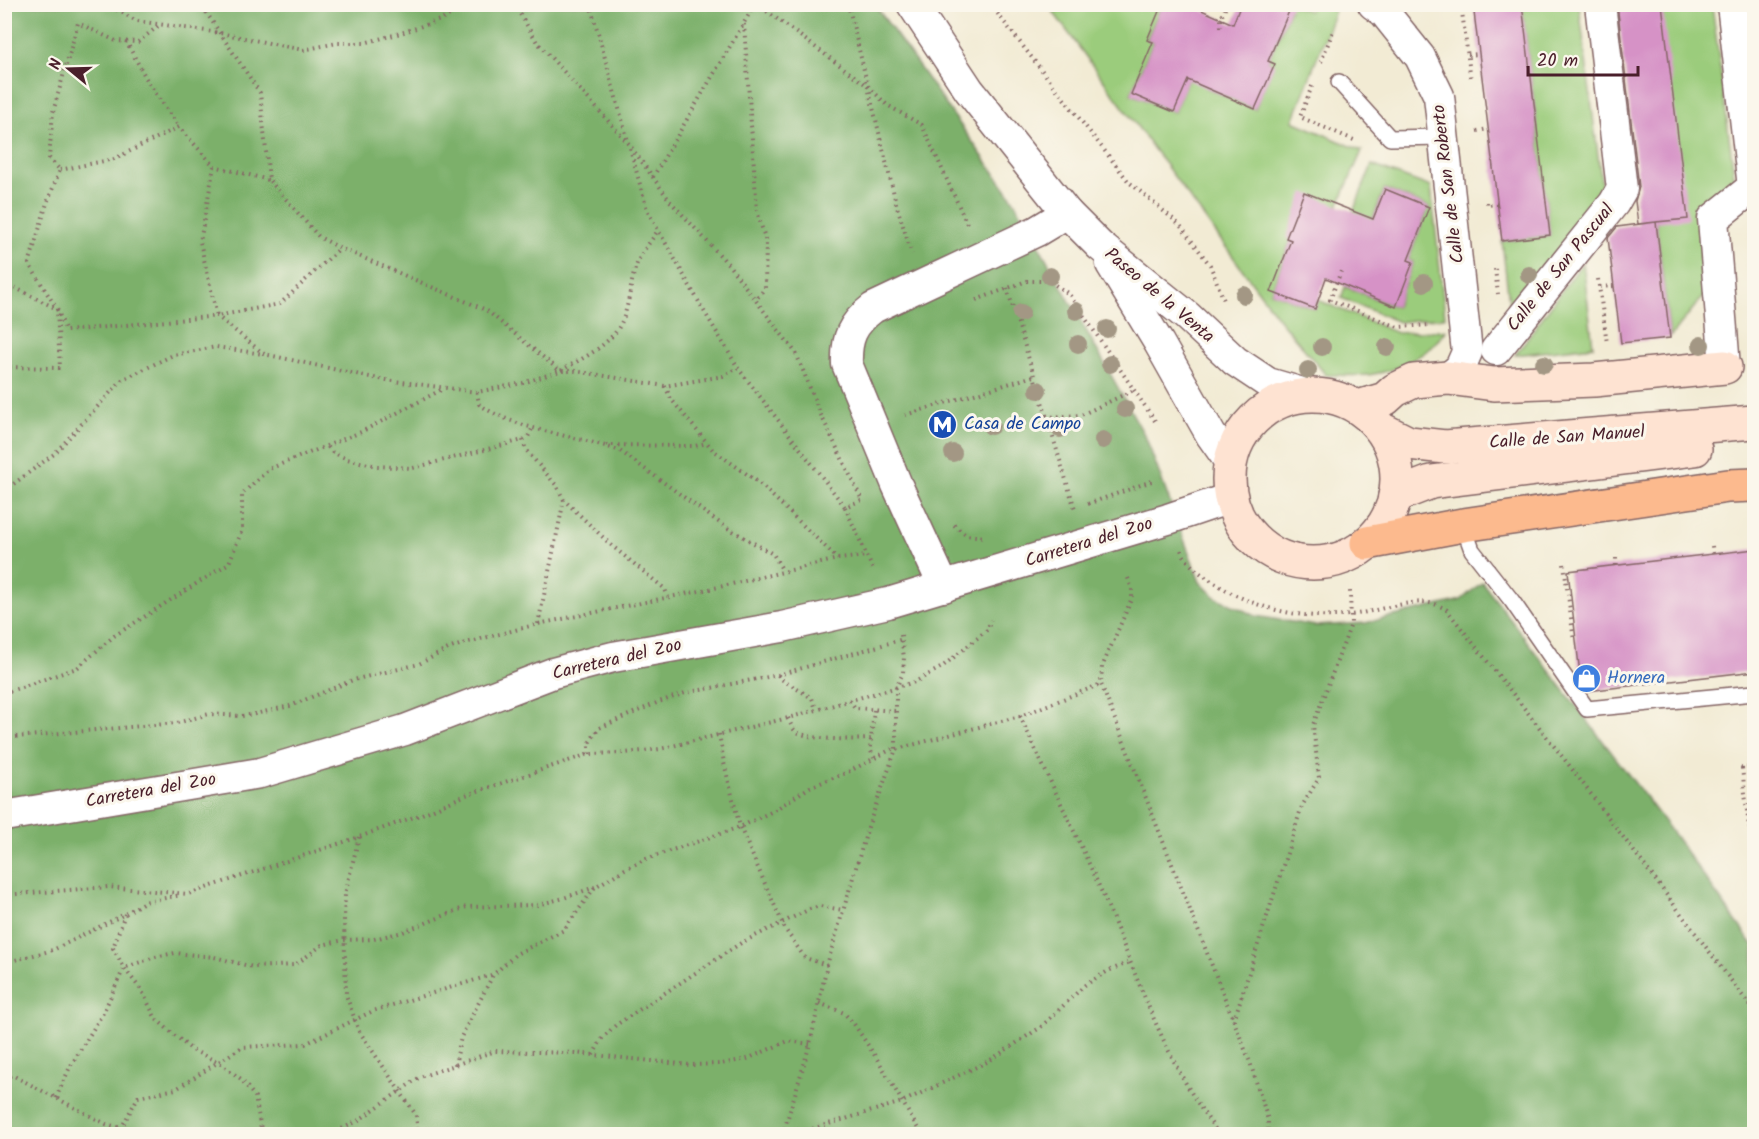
<svg xmlns="http://www.w3.org/2000/svg" width="1759" height="1139" viewBox="0 0 1759 1139" font-family="Kalam,sans-serif">
  <style>
    .green { fill: #9bcc7b; stroke: #727653; stroke-width: 1.5 }
    .forest { fill: #7cb06b; stroke: #63684b; stroke-width: 1.5 }
    .building { fill: #d692c6 }
    .lines { fill: none; stroke-linecap: round; stroke-linejoin: round }
    .lane-casing { stroke: #856666; stroke-width: 18 }
    .street-casing { stroke: #856666; stroke-width: 33 }
    .secondary-casing { stroke: #856666; stroke-width: 36 }
    .highway-casing { stroke: #856666; stroke-width: 36 }
    .path { stroke: #856666; stroke-width: 4; stroke-dasharray: 1.5 4.5; stroke-linecap: butt }
    .lane { stroke: #fff; stroke-width: 15 }
    .street { stroke: #fff; stroke-width: 30 }
    .secondary { stroke: #fee3d2; stroke-width: 33 }
    .highway { stroke: #fcba8e; stroke-width: 33 }
    .tree { fill: #a39784 }
    .labels { text-anchor: middle; dominant-baseline: central; stroke-width: 6; stroke-linejoin: round; paint-order: stroke }
    .street-label { font-size: 18px; fill: #4a1f2b; stroke: #fbf7ec }
    .transit-label { font-size: 18px; fill: #164399; stroke: #fbf7ec; text-anchor: start }
    .shop-label { font-size: 18px; fill: #366cbe; stroke: #fbf7ec; text-anchor: start }
  </style>
  <rect width="100%" height="100%" fill="#fbf7ec"/>
  <filter id="ink" filterUnits="userSpaceOnUse"><feTurbulence type="fractalNoise" baseFrequency=".0167" numOctaves="2"/><feDisplacementMap in="SourceGraphic" scale="12" xChannelSelector="R" yChannelSelector="G"/><feConvolveMatrix kernelMatrix="1 2 1 2 8 2 1 2 1" color-interpolation-filters="sRGB"/></filter>
  <filter id="wash" filterUnits="userSpaceOnUse"><feTurbulence type="fractalNoise" baseFrequency=".008" numOctaves="4" result="noise"/><feDisplacementMap in="SourceGraphic" scale="24" xChannelSelector="R" yChannelSelector="G"/><feGaussianBlur stdDeviation="1.35" result="paint"/><feColorMatrix in="noise" values="0 0 0 0 0 0 0 0 0 0 0 0 0 0 0 0 0 1.4 0 .05"/><feComposite in="paint" operator="in"/></filter>
  <g filter="url(#wash)">
    <rect width="100%" height="100%" fill="#f2ebd4"/>
    <!-- green -->
    <g class="green">
      <path d="M1048,5h114l-15,34 6,3 -22,52 43,18 18,-42 14,18 49,21 19,-45 -6,-3 22,-51 -13,-5h15l17,6 3,-6h7l16,6 -42,110 69,30 -24,55 -47,34 -20,52 44,17 3,-9 79,33 49,-3c-15,23 -46,40 -72,44 -15,3 -33,1 -48,1l-48,-57z"/>
      <polygon points="1522,5 1579,5 1603,195 1510,311 1502,241 1550,235"/>
      <polygon points="1662,5 1712,5 1736,191 1706,293 1670,337 1656,222"/>
      <polygon points="1372,165 1431,187 1445,317 1399,322 1341,298 1345,287 1396,307 1413,262 1408,260 1429,207 1385,189 1368,230 1353,212"/>
      <polygon points="1583,262 1593,346 1515,355"/>
    </g>
    <!-- forest -->
    <polygon class="forest" points="5,5 875,5 1013,199 1146,438 1200,582 1215,597 1256,616 1316,626 1365,623 1461,600 1482,582 1666,824 1754,946 1754,1134 5,1134"/>
    <g id="blocks">
      <!-- building -->
      <g class="building">
        <polygon points="1162,4 1188,4 1233,24 1241,4 1292,4 1268,61 1275,64 1255,109 1188,80 1174,112 1131,94 1153,42 1147,40"/>
        <polygon points="1473,4 1522,4 1550,235 1502,241"/>
        <polygon points="1617,4 1662,4 1688,219 1656,222 1670,338 1621,343 1608,238 1617,227 1656,222 1638,224 1635,201 1639,187"/>
        <polygon points="1385,189 1429,207 1408,260 1413,262 1396,307 1326,278 1315,309 1271,292 1291,240 1286,238 1304,192 1373,219"/>
        <polygon points="1755,549 1755,671 1587,691 1581,683 1568,571"/>
      </g>
    </g>
  </g>
  <g filter="url(#ink)">
    <use href="#blocks" fill-opacity="0" stroke="#856666" stroke-width="1.5"/>
    <g class="lines">
      <defs>
        <g id="lane">
          <polyline points="1339,82 1390,138 1445,137"/>
          <polyline points="1463,525 1472,550 1512,601 1587,709 1754,693"/>
        </g>
        <g id="street">
          <polyline points="912,4 969,90 1067,213 1100,246 1187,316 1235,361 1268,383 1309,395"/>
          <polyline points="1373,4 1384,12 1420,57 1439,96 1467,352 1460,368 1448,378"/>
          <polyline points="1111,264 1159,343 1211,435 1230,462"/>
          <polyline points="1496,350 1614,203 1622,189 1600,4"/>
          <polyline points="1725,367 1713,219 1753,187 1732,4"/>
          <path d="M944,587l-47,-102 -50,-121c-1,-26 5,-40 26,-56l164,-77 30,-18"/>
          <polyline points="4,816 260,773 405,730 553,673 613,657 782,627 888,603 1168,519 1230,498"/>
        </g>
        <g id="secondary">
          <circle cx="1313" cy="479" r="84"/>
          <polyline points="1358,407 1385,399 1395,390 1414,381 1448,378 1494,384 1594,380 1725,367"/>
          <polyline points="1383,430 1409,443 1445,447 1754,422"/>
          <polyline points="1395,496 1431,482 1695,449"/>
        </g>
        <polyline id="highway" points="1367,543 1463,525 1728,486 1754,485"/>
      </defs>
      <!-- lane casing -->
      <use href="#lane" class="lane-casing"/>
      <!-- street casing -->
      <use href="#street" class="street-casing"/>
      <!-- secondary casing -->
      <use href="#secondary" class="secondary-casing"/>
      <!-- highway casing -->
      <use href="#highway" class="highway-casing"/>
      <!-- path -->
      <g class="path">
        <polyline points="106,4 137,21 220,33 303,50 337,43 364,43 401,33 443,19 467,4"/>
        <path d="M190,4l16,8 54,81 9,87 50,57 21,11 146,62 74,61c18,-10 39,-20 53,-36 18,-19 15,-51 25,-74 5,-11 14,-21 20,-31"/>
        <polyline points="514,4 537,42 629,144 670,201 728,264 796,353 820,413 862,500"/>
        <polyline points="590,4 628,141"/>
        <polyline points="757,4 869,87 887,105 922,125 968,226"/>
        <polyline points="848,4 897,207 912,254"/>
        <polyline points="990,4 1129,182 1179,224 1210,265 1225,303"/>
        <polyline points="1298,4 1306,8 1308,4"/>
        <polyline points="1461,4 1471,81"/>
        <polyline points="744,24 757,211 766,242 765,288 755,301"/>
        <polyline points="1221,27 1221,18 1227,4"/>
        <polyline points="126,41 148,82 179,127"/>
        <polyline points="1468,55 1479,54"/>
        <polyline points="1321,62 1333,31"/>
        <polyline points="1312,86 1300,117 1354,140"/>
        <polyline points="1477,131 1488,129"/>
        <polyline points="630,148 647,210 704,311 738,368 845,507 862,500"/>
        <polyline points="214,166 200,242 217,316 280,304 340,248"/>
        <polyline points="60,170 114,159 179,127 214,166 269,180"/>
        <polyline points="653,177 755,4"/>
        <polyline points="1487,202 1487,205 1497,204"/>
        <polyline points="1495,269 1498,294"/>
        <polyline points="1341,271 1330,300 1398,327 1431,325"/>
        <polyline points="1598,279 1607,343"/>
        <polyline points="4,282 57,309 66,331 217,316 264,354 379,379 477,392 523,383 560,371 575,371 665,386 723,376 738,368"/>
        <polyline points="1600,287 1614,286"/>
        <polyline points="1007,288 1075,509"/>
        <polyline points="976,300 1027,281 1049,281 1069,294 1155,421"/>
        <polyline points="4,367 60,368 57,309 29,264 47,203 60,170 49,158 53,112 78,23 116,41 138,42 161,24"/>
        <polyline points="665,386 671,399 713,450 758,482 838,559"/>
        <path d="M477,392l2,12c36,27 99,31 141,47l104,75 49,28 10,17"/>
        <polyline points="905,415 1034,376"/>
        <polyline points="1046,417 1081,415 1134,390"/>
        <polyline points="523,440 526,450 556,485 564,500 611,545 665,589 668,597"/>
        <polyline points="606,445 695,446 707,443"/>
        <polyline points="328,447 332,452 347,459 377,466 413,468 523,440 528,437 533,427"/>
        <polyline points="4,491 54,454 122,380 173,355 216,347 263,354"/>
        <polyline points="1088,504 1152,481"/>
        <polyline points="845,507 874,572"/>
        <polyline points="954,525 966,535 985,537"/>
        <polyline points="1712,546 1713,554"/>
        <path d="M1181,550c7,17 26,28 40,37 38,23 84,33 128,28 22,-2 60,-16 81,-12 6,1 12,4 17,7l125,159 182,242"/>
        <polyline points="1616,558 1616,566"/>
        <polyline points="1564,564 1574,641"/>
        <polyline points="1128,578 1132,589 1132,598 1102,667 1101,684 1250,1062 1268,1120 1268,1134"/>
        <polyline points="538,624 564,500"/>
        <polyline points="778,675 781,679 812,698 816,709"/>
        <polyline points="4,693 77,668 114,636 229,563 242,530 242,494 269,469 361,432 443,389"/>
        <polyline points="850,700 855,708 896,711"/>
        <polyline points="874,710 870,749 874,758"/>
        <path d="M1020,716c28,62 59,123 86,186 33,79 61,164 113,232"/>
        <path d="M788,718c3,6 4,12 11,15 15,7 55,7 72,6"/>
        <polyline points="719,734 724,763 740,827 785,929 805,958 827,965"/>
        <polyline points="4,738 177,723 209,714 242,716 255,714 290,706 353,680 419,664 448,649 465,643 538,624 719,587 838,559 867,556"/>
        <polyline points="897,749 1020,716 1101,684"/>
        <polyline points="589,754 589,743 599,728 659,702 685,693 778,675 903,639"/>
        <polyline points="1754,767 1742,768 1749,827 1754,826"/>
        <polyline points="1749,827 1754,835"/>
        <polyline points="359,837 345,894 344,920 346,995 359,1031 416,1115 418,1134"/>
        <polyline points="4,895 108,887 188,894 359,837 422,814 466,795 589,754 625,753 660,749 788,718 915,682 942,667 987,630 991,620"/>
        <polyline points="125,914 113,948 124,968 142,991 156,1019 192,1050 218,1062 241,1079 255,1097 262,1134"/>
        <polyline points="4,963 53,950 125,914 144,902 181,895"/>
        <polyline points="819,1003 844,1013 854,1024 881,1065 921,1134"/>
        <polyline points="1234,1020 1302,806 1319,778 1313,725 1351,624 1350,591"/>
        <polyline points="593,1055 603,1037 616,1025 741,943 810,909 820,906 843,910"/>
        <polyline points="455,1065 461,1037 493,975 516,954 564,930 595,887 625,869 646,859 740,827 773,811 810,787 846,773 896,747"/>
        <polyline points="4,1078 12,1075 106,1124 144,1134"/>
        <polyline points="56,1098 70,1067 103,1013 124,968 155,957 175,953 214,957 253,967 295,965 322,945 344,940 374,939 403,932 466,907 537,905 564,898 595,887"/>
        <polyline points="118,1134 138,1097 176,1089 242,1047 305,1044 373,1011 492,975"/>
        <polyline points="331,1134 356,1122 420,1077 495,1051 575,1053 690,1065 721,1064 747,1059 788,1041 810,1044"/>
        <polyline points="783,1134 810,1044 827,965 868,827 896,749 896,688 903,673 904,658 901,635"/>
        <polyline points="795,1134 902,1102 989,1061 1041,1027 1085,985 1108,971 1130,962"/>
      </g>
      <!-- lane -->
      <use href="#lane" class="lane"/>
      <!-- street -->
      <use href="#street" class="street"/>
      <!-- secondary -->
      <use href="#secondary" class="secondary"/>
      <!-- highway -->
      <use href="#highway" class="highway"/>
    </g>
    <!-- trees -->
    <g class="tree">
      <circle cx="1529" cy="275" r="9"/>
      <circle cx="1050" cy="276" r="9"/>
      <circle cx="1424" cy="283" r="9"/>
      <circle cx="1244" cy="295" r="9"/>
      <circle cx="1076" cy="311" r="9"/>
      <circle cx="1021" cy="313" r="9"/>
      <circle cx="1107" cy="329" r="9"/>
      <circle cx="1078" cy="344" r="9"/>
      <circle cx="1701" cy="345" r="9"/>
      <circle cx="1322" cy="347" r="9"/>
      <circle cx="1387" cy="347" r="9"/>
      <circle cx="1110" cy="364" r="9"/>
      <circle cx="1544" cy="364" r="9"/>
      <circle cx="1308" cy="370" r="9"/>
      <circle cx="1038" cy="390" r="9"/>
      <circle cx="1125" cy="409" r="9"/>
      <circle cx="991" cy="426" r="9"/>
      <circle cx="1060" cy="429" r="9"/>
      <circle cx="1103" cy="440" r="9"/>
      <circle cx="953" cy="453" r="9"/>
    </g>
  </g>
  <!-- icons -->
  <defs>
    <symbol id="metro-disc" viewBox="-11 -11 22 22"><circle r="9.5" fill="#1a4fb4" stroke="#fbf7ec"/><path d="M-5.5 5V-5H-3L0 0L3-5H5.5V5H3V-.5L0 4L-3-.5V5Z" fill="#fff"/></symbol>
    <symbol id="shop-disc" viewBox="-11 -11 22 22"><circle r="9.5" fill="#3f7fe0" stroke="#fbf7ec"/><path d="M-5-2.5h2.3a2.7 3.5 0 0 1 5.4 0H5L5.5 6h-11ZM-1.5-2.5h3a1.5 2.3 0 0 0-3 0Z" fill="#fff"/></symbol>
  </defs>
  <g fill-rule="evenodd">
    <use href="#metro-disc" x="926" y="408" width="33" height="33"/>
    <use href="#shop-disc" x="1570" y="662" width="33" height="33"/>
  </g>
  <g class="labels">
    <!-- street labels -->
    <g class="street-label">
      <text transform="translate(1449 184) rotate(-97)">Calle de San Roberto</text>
      <text transform="translate(1561 268) rotate(-51)">Calle de San Pascual</text>
      <text transform="translate(1159 296) rotate(40)">Paseo de la Venta</text>
      <text transform="translate(1567 438) rotate(-4)">Calle de San Manuel</text>
      <text transform="translate(1089 543) rotate(-17)">Carretera del Zoo</text>
      <text transform="translate(617 660) rotate(-13)">Carretera del Zoo</text>
      <text transform="translate(151 791) rotate(-10)">Carretera del Zoo</text>
    </g>
    <!-- transit labels -->
    <g class="transit-label">
      <text x="964" y="424">Casa de Campo</text>
    </g>
    <!-- shop labels -->
    <g class="shop-label">
      <text x="1607" y="678">Hornera</text>
    </g>
  </g>
  <!-- margin -->
  <rect width="1759" height="1139" fill="none" stroke="#fbf7ec" stroke-width="24"/>
  <!-- north arrow -->
  <g transform="translate(69 69) rotate(289)" stroke="#fbf7ec" stroke-width="4.5" paint-order="stroke">
  <path d="M0-4.5L10 22L0 15L-10 22Z" fill="#4a1f2b"/>
  <text y="-9" font-size="16" font-weight="bold" text-anchor="middle" fill="#4a1f2b">N</text>
  </g>
  <!-- scale -->
  <path d="M1528 66v9h110v-9" fill="none" stroke="#4a1f2b" stroke-width="3"/>
  <text x="1537" y="66" font-size="18" fill="#4a1f2b" stroke="#fbf7ec" stroke-width="4.5" paint-order="stroke">20 m</text>
</svg>
